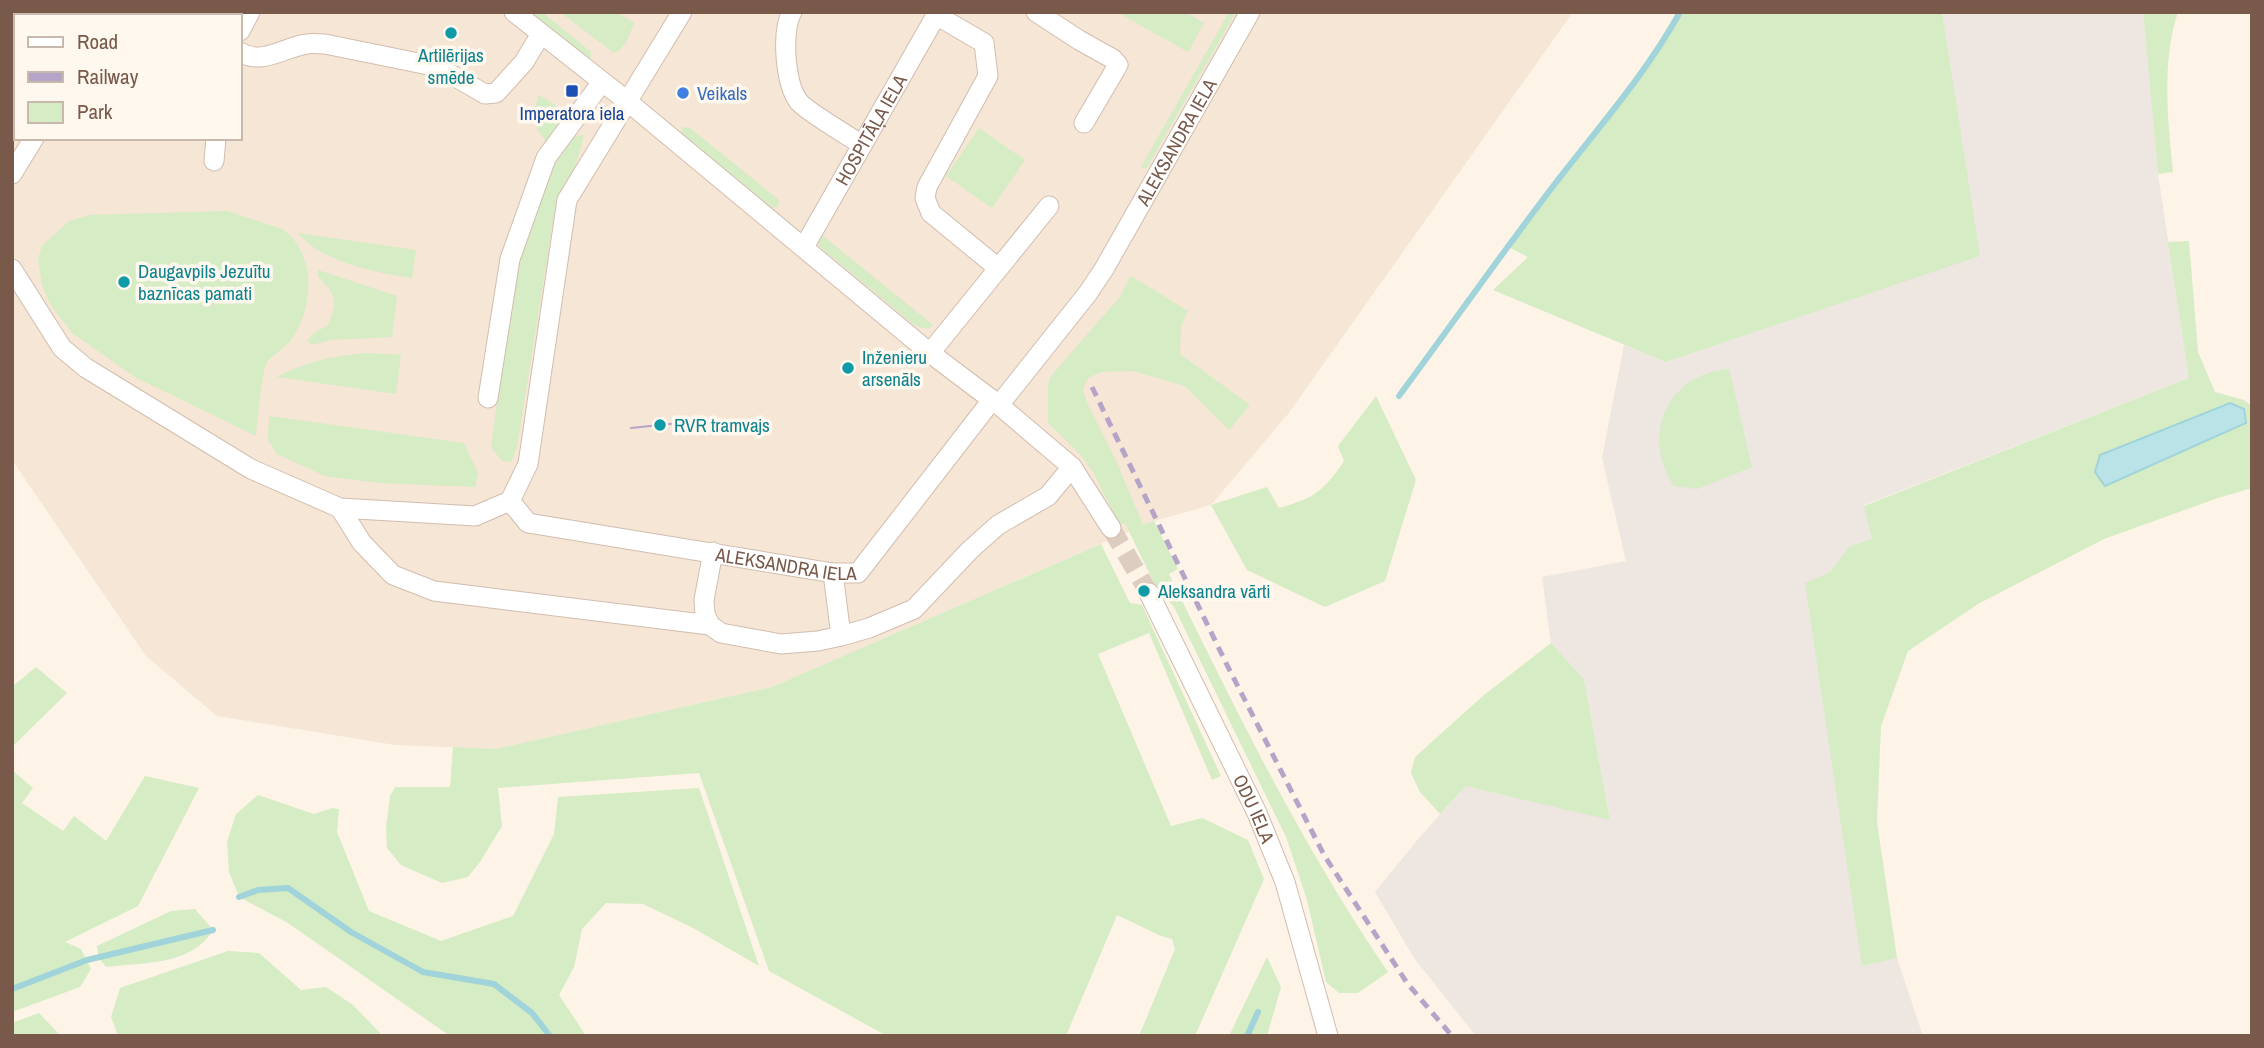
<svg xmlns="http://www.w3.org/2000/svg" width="2264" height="1048" viewBox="0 0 2264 1048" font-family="'Archivo Narrow',sans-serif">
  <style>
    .residential { fill: #f5e6d5; fill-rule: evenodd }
    .industrial { fill: #ede6e1 }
    .green { fill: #d5ecc4 }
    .water { fill: #bae3e8; stroke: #a0d3da; stroke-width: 2 }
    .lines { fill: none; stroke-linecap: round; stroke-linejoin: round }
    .stream { stroke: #a0d3da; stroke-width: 6 }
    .street-tunnel { stroke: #dccdc0; stroke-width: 19; stroke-dasharray: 19 10; stroke-linecap: butt }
    .street-casing { stroke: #d2bdae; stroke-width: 21 }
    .street { stroke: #fff; stroke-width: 19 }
    .tram { stroke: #b6a4c8; stroke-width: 2 }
    .rail { stroke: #b6a4c8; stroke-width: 5; stroke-dasharray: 10 7; stroke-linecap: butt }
    .culture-dot { fill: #0f9aa8; stroke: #fff8ee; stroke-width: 2.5 }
    .transit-dot { fill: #1a4fb4; stroke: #fff8ee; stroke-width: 2.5 }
    .shop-dot { fill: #3f7fe0; stroke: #fff8ee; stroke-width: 2.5 }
    .labels { text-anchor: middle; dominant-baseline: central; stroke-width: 7; stroke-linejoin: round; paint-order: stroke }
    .culture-label { font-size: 19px; fill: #0d838f; stroke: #fff8ee; text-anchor: start }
    .shop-label { font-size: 19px; fill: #366cbe; stroke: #fff8ee; text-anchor: start }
    .transit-label { font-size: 19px; fill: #164399; stroke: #fff8ee }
    .street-label { font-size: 19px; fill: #78594a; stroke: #fff8ee }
  </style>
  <rect width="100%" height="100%" fill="#fdf4e7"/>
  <!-- residential -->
  <path class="residential" d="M12,12h1561l-285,402 -77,91 -60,17 -379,165 -276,62 -101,-4 -178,-29 -71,-60 -134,-196zM16,16h224v122h-224z"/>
  <!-- industrial -->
  <polygon class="industrial" points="1942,12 2143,12 2158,174 2189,378 1864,505 1873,539 1850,546 1829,573 1862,966 1897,958 1923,1036 1476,1036 1414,958 1375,892 1419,838 1466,786 1610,819 1584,679 1551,643 1542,577 1626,561 1602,458 1624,345 1666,362 1979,256"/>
  <!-- green -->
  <g class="green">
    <polygon points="530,12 542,12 591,52 590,61"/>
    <path d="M560,12h56l18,11c-5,12 -7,24 -20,30z"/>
    <polygon points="1117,12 1185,12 1204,23 1188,52"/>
    <polygon points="1229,12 1236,12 1146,169 1141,167"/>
    <polygon points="1680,12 1942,12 1980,256 1666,362 1493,290 1528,257 1508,247 1646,65 1666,38"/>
    <path d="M2143,12h35c-17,51 -10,108 -5,160l-15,2z"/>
    <path d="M539,95l21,13 5,17 -15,20c-17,-17 -19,-28 -11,-50z"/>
    <polygon points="683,127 690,128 779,200 778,206 773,208 680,133"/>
    <polygon points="979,128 1025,160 992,208 946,176"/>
    <path d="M584,135c-5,26 -15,46 -28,68l-39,244 -6,15 -9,-1 -11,-14 25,-187 27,-80 26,-43z"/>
    <path d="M227,211l55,18c35,24 32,79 9,111 -7,9 -18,14 -24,22 -5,8 -10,61 -11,74l-121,-59 -63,-44 -22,-29 -8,-19 -4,-26 4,-13 27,-25 20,-6z"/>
    <polygon points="818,232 933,325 929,329 922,328 913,324 819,246"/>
    <path d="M298,233l118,17 -4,28c-35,-5 -91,-16 -114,-45z"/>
    <polygon points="2189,241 2198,352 2215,392 2244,400 2252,406 2252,488 2218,498 2104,539 1978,604 1908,651 1881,726 1877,822 1897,958 1862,966 1805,583 1829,573 1850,546 1872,539 1864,506 2189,378 2168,242"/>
    <path d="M318,270l79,26 -5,41 -62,3 -18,5 -5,-4 7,-8 14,-8c10,-23 9,-30 -10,-48z"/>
    <path d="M1131,276l57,35 -7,15 -1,28 70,51 -21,25 -44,-44 -52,-15 -32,1 -13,6 -5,11 4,14 30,60 26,62 11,-4 24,48 -9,5c67,137 133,272 219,398l-30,21h-19l-13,-11 -19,-82 -21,-63 -112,-230 -17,-18 -32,-66 -5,2 -27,-53 -13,-18 -32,-31v-39l3,-8 68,-78z"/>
    <path d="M367,353l34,2 -5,39 -119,-17c29,-16 57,-21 90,-24z"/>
    <path d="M1729,369l23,98 -55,22 -23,-3c-34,-50 -7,-112 55,-117z"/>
    <path d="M1376,396l40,84 -31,101 -60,26 -78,-37 -36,-65 56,-18 12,21c35,-10 44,-16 65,-47l-6,-15z"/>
    <polygon points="269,416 464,443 478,473 475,487 380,483 325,476 277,454 268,440"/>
    <polygon points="1101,544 1130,603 1142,605 1221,776 1212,780 1149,633 1098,654 1171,826 1202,818 1248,840 1264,879 1195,1036 1139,1036 1175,949 1172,939 1161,936 1117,915 1066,1036 887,1036 769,971 699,773 498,788 502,826 480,862 468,877 442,883 401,865 387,848 386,827 390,796 395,787 450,787 453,747 496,749 772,687"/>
    <polygon points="1551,643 1584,679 1610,820 1466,786 1440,814 1420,792 1411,773 1415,757 1484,695"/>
    <polygon points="36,667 67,693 12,747 12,687"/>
    <polygon points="12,770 33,788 22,803 63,831 74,816 106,841 145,776 199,788 138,906 65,942 81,949 91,969 80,987 12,1012"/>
    <polygon points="699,788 759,966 693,928 643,904 606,903 582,929 574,967 559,995 586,1036 450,1036 288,923 239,897 229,872 227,842 236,814 258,795 314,814 332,808 339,809 337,832 369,911 441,941 513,916 554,834 558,797"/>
    <path d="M195,909l18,21c-21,36 -70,32 -107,37l-7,-9 -2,-12 74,-35z"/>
    <polygon points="228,951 259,953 301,990 326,987 353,1005 380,1033 379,1036 118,1036 111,1017 120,988"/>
    <polygon points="1267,957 1281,987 1267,1036 1229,1036"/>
    <polygon points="39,1013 61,1036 12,1036 12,1023"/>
  </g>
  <!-- water -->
  <polygon class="water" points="2230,403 2244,409 2246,423 2105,486 2095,472 2100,455"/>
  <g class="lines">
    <!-- stream -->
    <g class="stream">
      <path d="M1399,396c52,-70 102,-142 155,-211 43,-56 92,-111 126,-173"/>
      <polyline points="239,897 258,890 288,888 351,932 423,972 494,984 532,1013 550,1036"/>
      <polyline points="12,989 87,960 213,930"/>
      <polyline points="1247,1036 1258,1012"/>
    </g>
    <!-- street-tunnel -->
    <polyline class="street-tunnel" points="1111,528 1149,593"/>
    <defs>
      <g id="street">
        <polyline points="514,12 627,101 930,353 999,405 1072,467 1111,528"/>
        <path d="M792,12c-11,19 -7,72 7,90 7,9 50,34 63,43"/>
        <polyline points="1036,12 1079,40 1113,59 1118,65 1084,123"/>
        <polyline points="936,15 984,43 988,76 927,187 925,198 931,213 998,268"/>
        <polyline points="106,16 108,12"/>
        <polyline points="240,31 250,12"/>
        <path d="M240,52c22,14 44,-5 67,-8 6,-1 12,0 18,0l113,23 47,27 11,-1 28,-31 17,-28"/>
        <polyline points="214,161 216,138"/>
        <polyline points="12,174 34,138"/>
        <path id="s1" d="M804,247l134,-235"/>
        <polyline points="12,269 62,348 86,368 251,469 340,508 475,516 510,501 528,464 567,200 682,12"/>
        <polyline points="930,353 1049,206"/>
        <polyline points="488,398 510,259 546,158 602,82"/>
        <path id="s2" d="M999,405l89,-112 16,-24 146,-257"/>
        <path id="s3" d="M510,501l18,22 305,50h25l134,-173"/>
        <polyline points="340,508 362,543 393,575 434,591 710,625"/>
        <polyline points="713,552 704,600 705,614 710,625 721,633 781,644 818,641 841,636 869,628 914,609 970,550 998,525 1048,496 1072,467"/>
        <polyline points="833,573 841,636"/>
        <path id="s4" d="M1149,593l108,220 28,69 43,154"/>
      </g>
    </defs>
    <!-- street casing -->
    <use href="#street" class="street-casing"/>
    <!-- street -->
    <use href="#street" class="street"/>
    <!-- tram -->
    <polyline class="tram" points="631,428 689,422"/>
    <!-- rail -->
    <polyline class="rail" points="1092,387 1227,665 1324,855 1407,983 1452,1036"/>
  </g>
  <!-- markers -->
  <g class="culture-dot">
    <circle cx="451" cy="33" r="7"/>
    <circle cx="124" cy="282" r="7"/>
    <circle cx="848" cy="368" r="7"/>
    <circle cx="660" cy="425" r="7"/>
    <circle cx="1144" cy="591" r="7"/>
  </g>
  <rect class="transit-dot" x="565" y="84" width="14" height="14" rx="3.5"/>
  <circle class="shop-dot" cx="683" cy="93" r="7"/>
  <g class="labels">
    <!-- culture labels -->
    <g class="culture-label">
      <text x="451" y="55" text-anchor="middle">Artilērijas<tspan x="451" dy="22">smēde</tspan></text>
      <text x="138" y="271">Daugavpils Jezuītu<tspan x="138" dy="22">baznīcas pamati</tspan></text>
      <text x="862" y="357">Inženieru<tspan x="862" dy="22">arsenāls</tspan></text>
      <text x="674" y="425">RVR tramvajs</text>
      <text x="1158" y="591">Aleksandra vārti</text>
    </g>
    <!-- shop labels -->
    <g class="shop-label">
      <text x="697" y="93">Veikals</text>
    </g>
    <!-- transit labels -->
    <g class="transit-label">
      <text x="572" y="113">Imperatora iela</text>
    </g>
    <!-- street labels -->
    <g class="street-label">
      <text stroke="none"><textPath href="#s1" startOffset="135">HOSPITĀĻA IELA</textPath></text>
      <text stroke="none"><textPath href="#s2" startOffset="318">ALEKSANDRA IELA</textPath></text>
      <text stroke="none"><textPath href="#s3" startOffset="290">ALEKSANDRA IELA</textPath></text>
      <text stroke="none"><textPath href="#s4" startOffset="240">ODU IELA</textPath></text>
    </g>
  </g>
  <!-- border -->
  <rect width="2264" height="1048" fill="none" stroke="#78594a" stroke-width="28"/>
  <!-- legend -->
  <rect x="14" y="14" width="228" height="126" fill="#fff8ee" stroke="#c9b8ac" stroke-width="2"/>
  <rect x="28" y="37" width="35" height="10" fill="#ffffff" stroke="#c9b8ac" stroke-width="2"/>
  <text x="77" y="49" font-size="21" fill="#78594a">Road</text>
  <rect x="28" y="72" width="35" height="10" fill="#b6a4c8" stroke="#c9b8ac" stroke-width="2"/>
  <text x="77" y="84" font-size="21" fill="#78594a">Railway</text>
  <rect x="28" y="102" width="35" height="21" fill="#d5ecc4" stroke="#c9b8ac" stroke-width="2"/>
  <text x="77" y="119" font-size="21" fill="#78594a">Park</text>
</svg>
